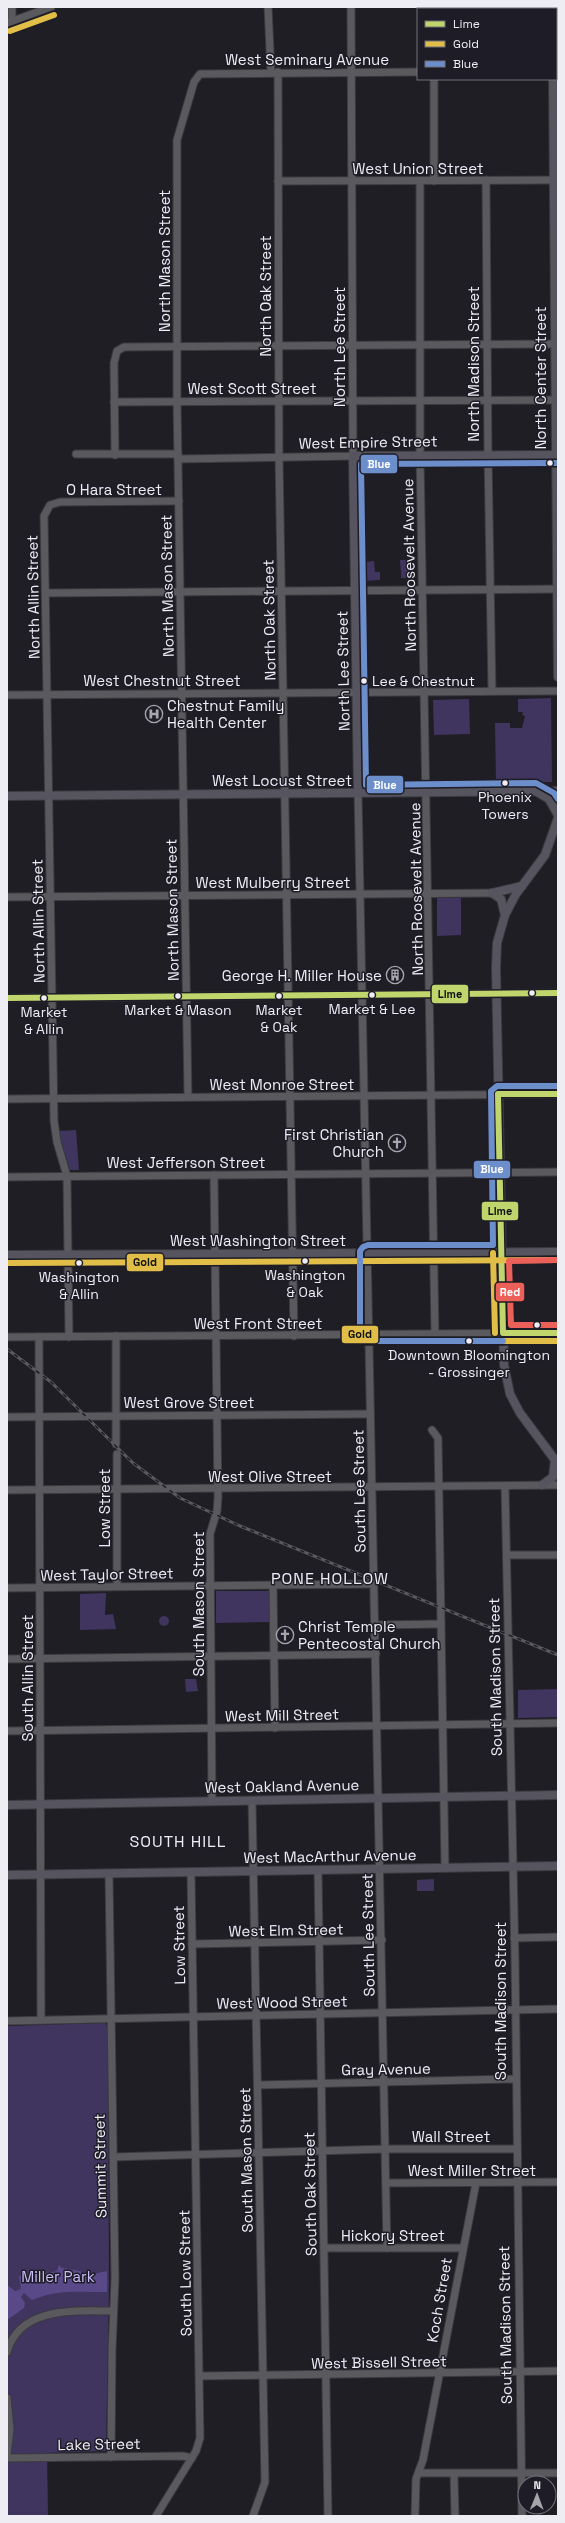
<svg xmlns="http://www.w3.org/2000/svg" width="565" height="2523" viewBox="0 0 565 2523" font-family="'Space Grotesk',sans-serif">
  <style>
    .green { fill: #40355f }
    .water { fill: #5a4988 }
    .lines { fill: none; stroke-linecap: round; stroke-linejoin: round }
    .minor-casing { stroke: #3a3a3f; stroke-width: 9 }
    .major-casing { stroke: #3a3a3f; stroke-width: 10 }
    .minor { stroke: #5a5a5e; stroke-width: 7 }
    .major { stroke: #56545f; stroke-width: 8 }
    .rail-casing { stroke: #5a5a5e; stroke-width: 3 }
    .rail { stroke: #1e1c26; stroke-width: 1.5; stroke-dasharray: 4.5; stroke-linecap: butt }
    .bus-1-casing { stroke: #1e1c26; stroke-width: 9 }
    .bus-2-casing { stroke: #1e1c26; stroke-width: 9 }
    .bus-3-casing { stroke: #1e1c26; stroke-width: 9 }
    .bus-4-casing { stroke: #1e1c26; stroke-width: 9 }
    .bus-1 { stroke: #c0d66c; stroke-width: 6 }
    .bus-2 { stroke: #e0be47; stroke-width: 6 }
    .bus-3 { stroke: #6c8fcc; stroke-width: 6 }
    .bus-4 { stroke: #ec605a; stroke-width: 6 }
    .bus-dot { fill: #eeedf4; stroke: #1e1c26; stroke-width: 1.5 }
    .labels { text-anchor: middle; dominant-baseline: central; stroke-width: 3; stroke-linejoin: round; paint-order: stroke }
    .bus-label { font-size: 14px; fill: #eeedf4; stroke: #1e1c26 }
    .street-label { font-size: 15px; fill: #eeedf4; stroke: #1e1c26 }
    .poi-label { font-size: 15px; fill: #eeedf4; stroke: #1e1c26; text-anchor: start }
    .park-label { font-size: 15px; fill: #cabdf8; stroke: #1e1c26 }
    .neighbourhood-label { font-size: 16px; letter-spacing: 1px; fill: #eeedf4; stroke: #1e1c26 }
    .line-badge { stroke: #1e1c26; stroke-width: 1.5 }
    .badge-label { font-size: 11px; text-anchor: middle; font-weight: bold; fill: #fff }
    .pale-badge-label { font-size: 11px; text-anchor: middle; font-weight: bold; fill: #111 }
  </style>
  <rect width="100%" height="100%" fill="#1f1e24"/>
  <!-- green -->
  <g class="green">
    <polygon points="400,560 409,560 410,578 401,578 401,573 408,573 401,573"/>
    <polygon points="374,561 375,572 380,572 380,580 365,581 365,562"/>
    <polygon points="551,698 552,782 496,783 495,723 510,723 510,728 522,728 525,716 522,715 523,712 518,712 518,699"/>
    <polygon points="469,699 470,734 434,735 433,700"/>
    <polygon points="437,898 461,898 461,935 437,936"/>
    <polygon points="76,1130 79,1170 70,1170 58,1131"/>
    <polygon points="216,1591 269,1591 270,1622 216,1623"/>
    <polygon points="106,1593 105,1615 113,1614 116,1629 80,1630 80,1594"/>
    <circle cx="164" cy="1621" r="5"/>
    <polygon points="185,1679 196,1679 198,1691 186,1692"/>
    <polygon points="558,1689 558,1717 518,1718 518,1690"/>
    <polygon points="434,1879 434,1891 417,1891 417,1880"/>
    <polygon points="105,2023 108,2027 109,2284 106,2451 47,2453 48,2516 7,2516 7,2026"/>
  </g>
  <!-- water -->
  <path class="water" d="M59,2265l3,3 18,3 4,5 23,-5v21c-27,0 -50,-3 -75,8l-8,-7 -3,4 4,6 -1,5 -17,12v-35l8,6 6,-2 -2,-13c16,-6 25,-1 38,-5z"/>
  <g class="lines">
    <defs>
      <g id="minor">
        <polyline points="12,7 12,21"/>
        <polyline points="268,7 271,72"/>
        <polyline points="431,7 431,9"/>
        <polyline points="7,23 51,7"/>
        <polyline points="556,71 558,71"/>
        <polyline points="278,72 279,457 294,1336"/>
        <polyline points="434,79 434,181"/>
        <polyline points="486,180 488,455 492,691"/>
        <polyline points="278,181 558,180"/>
        <polyline points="420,181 420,455 435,1334"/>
        <polyline points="114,402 558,400"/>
        <polyline points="76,454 178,454"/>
        <polyline points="115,455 114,363 117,351 124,347 558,344"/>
        <polyline points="178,459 353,456 351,7"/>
        <polyline points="46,593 558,589"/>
        <polyline points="7,695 558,691"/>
        <polyline points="358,793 387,2248"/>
        <polyline points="7,897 492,893"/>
        <polyline points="7,998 558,993"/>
        <polyline points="188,1097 177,400 177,140 194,82 200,74 418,72"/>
        <polyline points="7,1099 558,1094"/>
        <polyline points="7,1177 558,1172"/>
        <polyline points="116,1336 116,1444"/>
        <polyline points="7,1337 558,1333"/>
        <polyline points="39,1337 41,2020"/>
        <polyline points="69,1337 67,1176 57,1142 54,1121 44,516 50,505 60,502 179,501"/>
        <polyline points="7,1417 370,1414"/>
        <polyline points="432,1430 438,1438 445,1868"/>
        <polyline points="117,1454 117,1586"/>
        <polyline points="505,1486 515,1958 522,2516"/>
        <polyline points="7,1490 558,1485"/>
        <polyline points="507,1555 558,1555"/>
        <polyline points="273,1586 275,1728"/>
        <polyline points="7,1588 374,1584"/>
        <polyline points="375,1625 441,1624"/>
        <polyline points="7,1659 376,1654"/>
        <polyline points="7,1731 558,1723"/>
        <polyline points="212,1801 210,1534 217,1511 218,1498 214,1175"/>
        <polyline points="252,1801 265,2482 253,2516"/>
        <polyline points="318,1871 328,2516"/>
        <polyline points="109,1875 115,2279 112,2350 111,2457"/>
        <polyline points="514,1938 558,1937"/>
        <polyline points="192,1944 382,1940"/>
        <polyline points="7,2021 558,2009"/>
        <polyline points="258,2085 515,2079"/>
        <polyline points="113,2157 386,2149 516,2149"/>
        <polyline points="386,2183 558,2182"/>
        <polyline points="324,2248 462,2248"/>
        <path d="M7,2352c13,-46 67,-41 106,-41"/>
        <polyline points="200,2376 558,2371"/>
        <polyline points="7,2398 10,2429 7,2455"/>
        <polyline points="7,2458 183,2456 192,2458"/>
        <polyline points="419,2473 558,2473"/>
        <polyline points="454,2474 455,2516"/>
        <polyline points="156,2516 196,2451 200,2438 191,1873"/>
        <polyline points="415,2516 416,2479 423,2460 476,2183"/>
      </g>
      <g id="major">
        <polyline points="552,7 552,9"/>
        <polyline points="553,79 558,677"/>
        <polyline points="537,792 549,799 558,815"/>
        <polyline points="358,793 353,456 558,455"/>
        <polyline points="7,796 558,791"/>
        <polyline points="558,818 545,855 516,894 505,915 497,943 496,968 504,1365 510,1394 520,1413 558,1464"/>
        <polyline points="492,893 522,886"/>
        <polyline points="492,893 501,899 505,915"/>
        <polyline points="7,1255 558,1252"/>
        <polyline points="542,1485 553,1477 555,1459"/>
        <polyline points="7,1805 558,1795"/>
        <polyline points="7,1875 558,1866"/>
      </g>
    </defs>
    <!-- minor casing -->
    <use href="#minor" class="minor-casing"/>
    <!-- major casing -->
    <use href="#major" class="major-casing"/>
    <!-- minor -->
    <use href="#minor" class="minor"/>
    <!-- major -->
    <use href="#major" class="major"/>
    <defs>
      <polyline id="rail" points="7,1349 51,1382 133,1463 180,1498 240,1526 558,1655"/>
    </defs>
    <!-- rail casing -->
    <use href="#rail" class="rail-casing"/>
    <!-- rail -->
    <use href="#rail" class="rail"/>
    <defs>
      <g id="bus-1">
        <polyline points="7,998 558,993"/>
        <polyline points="558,1094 498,1094 503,1333 558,1333"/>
      </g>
      <g id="bus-2">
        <polyline points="10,31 54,15"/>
        <polyline points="360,1253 360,1335 365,1341 558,1341"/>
        <polyline points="493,1253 495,1333"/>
        <polyline points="7,1263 558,1260"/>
      </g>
      <g id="bus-3">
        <polyline points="558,463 361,464 366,785 536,783 554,793 558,799"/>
        <polyline points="503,1341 364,1341 360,1334 360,1251 363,1247 368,1245 493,1245 491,1091 497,1086 558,1086"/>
      </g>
      <polyline id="bus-4" points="558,1260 509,1261 511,1325 558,1325"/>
    </defs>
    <!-- bus-1 casing -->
    <use href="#bus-1" class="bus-1-casing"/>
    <!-- bus-2 casing -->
    <use href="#bus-2" class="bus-2-casing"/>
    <!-- bus-3 casing -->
    <use href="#bus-3" class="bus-3-casing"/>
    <!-- bus-4 casing -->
    <use href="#bus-4" class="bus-4-casing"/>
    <!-- bus-1 -->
    <use href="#bus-1" class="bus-1"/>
    <!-- bus-2 -->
    <use href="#bus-2" class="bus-2"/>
    <!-- bus-3 -->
    <use href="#bus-3" class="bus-3"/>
    <!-- bus-4 -->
    <use href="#bus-4" class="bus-4"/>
  </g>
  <!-- icons -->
  <defs>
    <symbol id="hospital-ring" viewBox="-11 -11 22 22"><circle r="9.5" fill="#1e1c26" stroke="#a6a5ab" stroke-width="1.5"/><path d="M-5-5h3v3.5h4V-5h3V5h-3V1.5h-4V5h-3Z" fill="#a6a5ab"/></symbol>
    <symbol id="building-ring" viewBox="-11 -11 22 22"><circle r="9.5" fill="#1e1c26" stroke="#a6a5ab" stroke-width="1.5"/><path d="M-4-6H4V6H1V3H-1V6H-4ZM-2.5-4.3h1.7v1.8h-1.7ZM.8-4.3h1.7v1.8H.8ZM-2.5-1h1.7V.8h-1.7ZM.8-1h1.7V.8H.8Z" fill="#a6a5ab"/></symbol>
    <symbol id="church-ring" viewBox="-11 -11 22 22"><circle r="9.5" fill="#1e1c26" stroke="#a6a5ab" stroke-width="1.5"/><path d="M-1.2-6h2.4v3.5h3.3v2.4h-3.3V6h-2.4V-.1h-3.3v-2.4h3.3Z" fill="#a6a5ab"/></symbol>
  </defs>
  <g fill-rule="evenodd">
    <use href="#hospital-ring" x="144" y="704" width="20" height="20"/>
    <use href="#building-ring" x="385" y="965" width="20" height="20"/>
    <use href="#church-ring" x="387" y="1133" width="20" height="20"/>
    <use href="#church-ring" x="275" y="1625" width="20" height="20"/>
  </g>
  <!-- markers -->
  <g class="bus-dot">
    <circle cx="550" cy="463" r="3.5"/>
    <circle cx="364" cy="681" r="3.5"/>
    <circle cx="505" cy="783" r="3.5"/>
    <circle cx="532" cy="993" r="3.5"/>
    <circle cx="372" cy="995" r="3.5"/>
    <circle cx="178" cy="996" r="3.5"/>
    <circle cx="279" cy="996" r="3.5"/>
    <circle cx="44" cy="998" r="3.5"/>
    <circle cx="305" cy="1261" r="3.5"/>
    <circle cx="79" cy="1263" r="3.5"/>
    <circle cx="537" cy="1325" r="3.5"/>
    <circle cx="469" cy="1341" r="3.5"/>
  </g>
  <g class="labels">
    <!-- bus labels -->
    <g class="bus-label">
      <text x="372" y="681" text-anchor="start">Lee &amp; Chestnut</text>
      <text x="505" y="797">Phoenix<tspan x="505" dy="17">Towers</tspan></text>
      <text x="372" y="1009">Market &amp; Lee</text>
      <text x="178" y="1010">Market &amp; Mason</text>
      <text x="279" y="1010">Market<tspan x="279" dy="17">&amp; Oak</tspan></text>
      <text x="44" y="1012">Market<tspan x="44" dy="17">&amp; Allin</tspan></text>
      <text x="305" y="1275">Washington<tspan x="305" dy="17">&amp; Oak</tspan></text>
      <text x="79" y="1277">Washington<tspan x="79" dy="17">&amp; Allin</tspan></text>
      <text x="469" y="1355">Downtown Bloomington<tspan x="469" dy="17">- Grossinger</tspan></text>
    </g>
    <!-- street labels -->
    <g class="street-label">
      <text x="307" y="59">West Seminary Avenue</text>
      <text x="418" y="168">West Union Street</text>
      <text transform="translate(164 261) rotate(-90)">North Mason Street</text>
      <text transform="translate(265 296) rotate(-90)">North Oak Street</text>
      <text transform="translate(339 347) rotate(-90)">North Lee Street</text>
      <text transform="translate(473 364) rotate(-90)">North Madison Street</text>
      <text transform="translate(540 378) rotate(-90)">North Center Street</text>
      <text x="252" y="388">West Scott Street</text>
      <text transform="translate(368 442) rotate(-1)">West Empire Street</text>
      <text x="114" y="489">O Hara Street</text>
      <text transform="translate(409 565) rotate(-91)">North Roosevelt Avenue</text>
      <text transform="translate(167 586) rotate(-91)">North Mason Street</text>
      <text transform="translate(33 597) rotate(-91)">North Allin Street</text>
      <text transform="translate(269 620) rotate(-91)">North Oak Street</text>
      <text transform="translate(343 671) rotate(-91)">North Lee Street</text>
      <text x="162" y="680">West Chestnut Street</text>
      <text x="282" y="780">West Locust Street</text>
      <text x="273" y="882">West Mulberry Street</text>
      <text transform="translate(416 889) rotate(-91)">North Roosevelt Avenue</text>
      <text transform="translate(172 910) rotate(-91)">North Mason Street</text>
      <text transform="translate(38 921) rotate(-91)">North Allin Street</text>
      <text x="282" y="1084">West Monroe Street</text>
      <text x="186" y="1162">West Jefferson Street</text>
      <text x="258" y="1240">West Washington Street</text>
      <text x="258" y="1323">West Front Street</text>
      <text x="189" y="1402">West Grove Street</text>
      <text x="270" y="1476">West Olive Street</text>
      <text transform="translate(359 1491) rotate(-91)">South Lee Street</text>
      <text transform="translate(104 1508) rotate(-90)">Low Street</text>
      <text transform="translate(107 1574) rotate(-1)">West Taylor Street</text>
      <text transform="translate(198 1604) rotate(-90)">South Mason Street</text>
      <text transform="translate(495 1677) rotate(-91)">South Madison Street</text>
      <text transform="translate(27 1678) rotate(-90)">South Allin Street</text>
      <text transform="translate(282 1715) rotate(-1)">West Mill Street</text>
      <text transform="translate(282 1786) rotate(-1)">West Oakland Avenue</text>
      <text transform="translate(330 1856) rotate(-1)">West MacArthur Avenue</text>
      <text transform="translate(286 1930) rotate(-1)">West Elm Street</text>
      <text transform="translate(368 1935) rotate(-91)">South Lee Street</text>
      <text transform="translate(179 1945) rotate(-91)">Low Street</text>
      <text transform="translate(500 2001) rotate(-90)">South Madison Street</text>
      <text transform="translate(282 2002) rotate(-1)">West Wood Street</text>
      <text transform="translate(386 2069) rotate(-1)">Gray Avenue</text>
      <text x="451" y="2136">Wall Street</text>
      <text transform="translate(246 2160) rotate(-91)">South Mason Street</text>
      <text transform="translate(100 2166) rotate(-91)">Summit Street</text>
      <text x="472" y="2170">West Miller Street</text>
      <text transform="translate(310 2194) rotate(-91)">South Oak Street</text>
      <text x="393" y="2235">Hickory Street</text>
      <text transform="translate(185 2273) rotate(-91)">South Low Street</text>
      <text transform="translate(439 2300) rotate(-80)">Koch Street</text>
      <text transform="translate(505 2325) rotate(-91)">South Madison Street</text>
      <text transform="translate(379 2362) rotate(-1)">West Bissell Street</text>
      <text transform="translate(99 2444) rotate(-1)">Lake Street</text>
    </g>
    <!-- poi labels -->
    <g class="poi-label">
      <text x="167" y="705">Chestnut Family<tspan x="167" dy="17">Health Center</tspan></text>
      <text x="382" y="975" text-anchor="end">George H. Miller House</text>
      <text x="384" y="1134" text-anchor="end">First Christian<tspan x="384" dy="17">Church</tspan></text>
      <text x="298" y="1626">Christ Temple<tspan x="298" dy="17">Pentecostal Church</tspan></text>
    </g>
    <!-- park labels -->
    <g class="park-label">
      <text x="58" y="2276">Miller Park</text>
    </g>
    <!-- neighbourhood labels -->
    <g class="neighbourhood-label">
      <text x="330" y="1578">PONE HOLLOW</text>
      <text x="178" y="1841">SOUTH HILL</text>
    </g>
  </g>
  <g class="line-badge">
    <rect x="360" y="454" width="38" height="20" rx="4" fill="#6c8fcc"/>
    <rect x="366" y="775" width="38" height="19" rx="4" fill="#6c8fcc"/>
    <rect x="431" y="984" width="38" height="20" rx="4" fill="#c0d66c"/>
    <rect x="473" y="1160" width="38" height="19" rx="4" fill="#6c8fcc"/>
    <rect x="481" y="1201" width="38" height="20" rx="4" fill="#c0d66c"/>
    <rect x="126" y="1253" width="38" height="19" rx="4" fill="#e0be47"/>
    <rect x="495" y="1282" width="30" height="20" rx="4" fill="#ec605a"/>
    <rect x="341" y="1325" width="38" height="19" rx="4" fill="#e0be47"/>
  </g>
  <g class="badge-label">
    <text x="379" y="468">Blue</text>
    <text x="385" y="789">Blue</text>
    <text x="492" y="1173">Blue</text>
    <text x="510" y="1296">Red</text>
  </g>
  <g class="pale-badge-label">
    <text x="450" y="998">Lime</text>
    <text x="500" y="1215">Lime</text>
    <text x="145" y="1266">Gold</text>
    <text x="360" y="1338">Gold</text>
  </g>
  <!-- border -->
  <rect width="565" height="2523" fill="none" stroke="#eeedf4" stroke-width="16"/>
  <!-- legend -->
  <rect x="417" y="8" width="140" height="72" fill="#1e1c26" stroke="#717078"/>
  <rect x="425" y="21" width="20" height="6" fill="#c0d66c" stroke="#717078"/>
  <text x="453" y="28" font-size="12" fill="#eeedf4">Lime</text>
  <rect x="425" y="41" width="20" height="6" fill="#e0be47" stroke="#717078"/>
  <text x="453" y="48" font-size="12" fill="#eeedf4">Gold</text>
  <rect x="425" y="61" width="20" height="6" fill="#6c8fcc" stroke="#717078"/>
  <text x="453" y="68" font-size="12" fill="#eeedf4">Blue</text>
  <!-- north arrow -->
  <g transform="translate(537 2495) rotate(1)"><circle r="19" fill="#1e1c26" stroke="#717078"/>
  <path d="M0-3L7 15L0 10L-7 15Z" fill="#a6a5ab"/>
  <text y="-6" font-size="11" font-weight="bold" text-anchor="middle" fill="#eeedf4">N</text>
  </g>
</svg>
